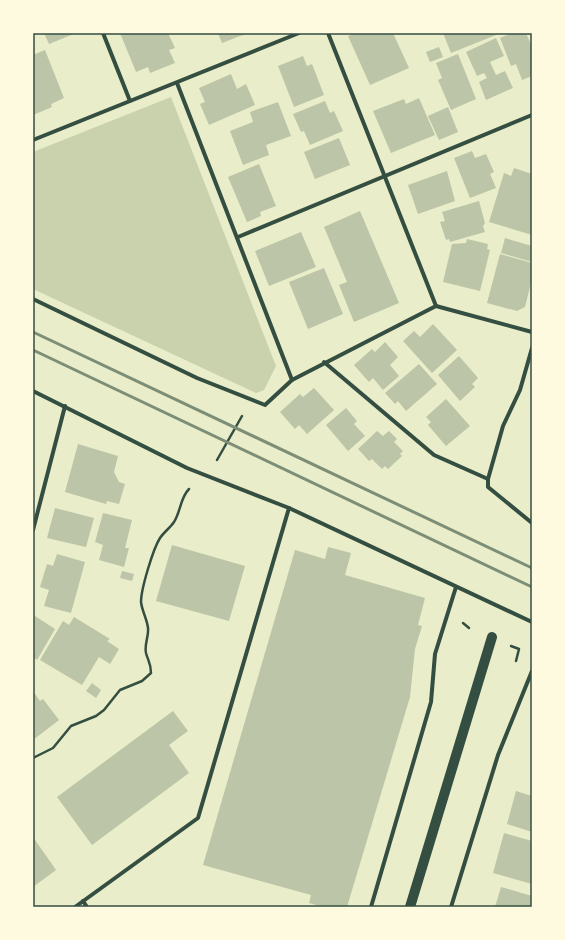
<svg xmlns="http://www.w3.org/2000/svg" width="565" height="940" viewBox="0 0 565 940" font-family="'Fira Sans Condensed',sans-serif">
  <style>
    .green { fill: #cad2ad }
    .building { fill: #bcc5a7 }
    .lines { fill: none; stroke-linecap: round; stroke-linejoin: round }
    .path { stroke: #344e41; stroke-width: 2.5 }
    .minor { stroke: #344e41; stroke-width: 4 }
    .primary { stroke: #344e41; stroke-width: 10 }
    .rail { stroke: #7c8e77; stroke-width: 3 }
    .neatline { fill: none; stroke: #344e41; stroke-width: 1.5 }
  </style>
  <rect width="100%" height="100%" fill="#e9edc9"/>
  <!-- green -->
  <polygon class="green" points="171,97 276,366 264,390 256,393 33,289 33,152"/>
  <!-- building -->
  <g class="building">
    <polygon points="44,33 76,33 49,44"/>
    <polygon points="120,33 168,33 175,48 169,50 175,63 150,73 148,67 136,72"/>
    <polygon points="218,33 248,33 222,43"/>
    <polygon points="356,33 393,33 409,68 370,85 348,36"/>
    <polygon points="443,33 495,33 496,35 451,53"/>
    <polygon points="512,33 526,33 532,47 532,76 522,80 516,64 511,66 500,38"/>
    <polygon points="496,38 504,56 490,62 496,75 505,71 513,88 486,100 479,82 487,78 484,73 477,76 466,52"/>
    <polygon points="439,47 443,57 430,62 426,52"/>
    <polygon points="45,50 64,98 51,104 52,107 33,115 33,55"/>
    <polygon points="458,54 476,99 451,110 438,80 442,78 436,63"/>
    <polygon points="303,56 307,66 312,64 324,95 294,107 278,66"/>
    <polygon points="231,74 237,89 246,84 255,105 209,125 200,104 205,102 199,88"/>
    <polygon points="419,98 435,135 391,153 373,111 404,99 406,104"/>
    <polygon points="325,101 330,113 334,111 343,131 310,145 304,131 301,132 293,114"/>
    <polygon points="278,102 291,136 266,145 269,155 243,165 230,131 253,122 250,112"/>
    <polygon points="448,107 458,132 439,140 428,116"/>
    <polygon points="339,138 350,165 315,179 304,152"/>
    <polygon points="472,151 475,158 486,154 494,172 490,174 496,188 470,198 454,158"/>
    <polygon points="259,164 276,206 260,212 261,216 247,222 228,177"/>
    <polygon points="514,168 532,174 532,235 489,222 504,173 511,176"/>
    <polygon points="447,171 455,201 418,214 408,185"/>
    <polygon points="479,201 485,223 483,226 485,232 450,242 449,239 446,240 440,222 445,221 442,212"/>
    <polygon points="360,211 399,303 354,322 339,285 347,282 324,227"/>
    <polygon points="301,232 316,267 269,286 255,251"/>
    <polygon points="505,238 532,246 532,262 501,253"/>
    <polygon points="467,239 488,244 487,249 490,250 480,291 443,282 452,244 466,243"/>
    <polygon points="500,254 532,263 532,279 525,307 517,311 487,303"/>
    <polygon points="324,268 343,314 308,329 289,282"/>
    <polygon points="433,324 457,350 432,373 403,341 414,331 420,337"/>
    <polygon points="385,342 398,357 390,365 399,376 383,390 373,378 369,382 354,365 372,349 375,352"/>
    <polygon points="459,356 478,378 472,384 475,387 460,401 438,375"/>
    <polygon points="419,364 437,384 406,411 398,401 395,404 385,393"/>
    <polygon points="314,388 334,410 307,434 299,425 295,429 280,412 300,394 303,397"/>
    <polygon points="446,399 470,426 446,446 428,425 431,422 426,417"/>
    <polygon points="346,408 357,421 354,424 365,436 348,451 326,425"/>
    <polygon points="377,431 383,436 389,431 397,439 394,442 403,451 400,454 402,456 388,469 385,466 382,469 372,459 369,461 358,449"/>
    <polygon points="78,444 118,456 114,472 119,482 125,484 119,504 107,501 106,504 65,492"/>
    <polygon points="55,508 94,518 86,547 47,538"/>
    <polygon points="103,513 132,520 125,548 129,548 124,567 99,560 103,545 95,542"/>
    <polygon points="172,545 245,566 229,621 156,601"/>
    <polygon points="328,547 351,553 345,575 425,598 418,625 422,626 415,649 410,697 347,907 323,907 309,903 311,895 203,865 295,550 325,559"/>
    <polygon points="57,554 85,562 71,613 44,606 49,590 40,587 47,564 53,566"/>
    <polygon points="122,571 134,574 132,581 120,578"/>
    <polygon points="35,616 55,629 37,660 33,657 33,619"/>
    <polygon points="74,617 110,639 107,641 119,649 110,664 99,657 82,685 40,660 63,621 69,625"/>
    <polygon points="92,683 101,690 96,698 86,691"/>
    <polygon points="33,691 40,701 43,699 59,720 33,740"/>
    <polygon points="173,711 188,731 169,745 189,773 92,845 57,797"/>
    <polygon points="516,791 532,796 532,832 507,824"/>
    <polygon points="504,833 532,841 532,884 493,873"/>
    <polygon points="33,837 56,870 33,887"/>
    <polygon points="501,887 532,896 532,907 495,907"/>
  </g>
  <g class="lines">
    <!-- path -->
    <g class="path">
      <polyline points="217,460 242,416"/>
      <polyline points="463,623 469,628"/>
      <polyline points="511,646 519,649 516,661"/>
      <path d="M33,758l20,-10 18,-22 25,-10 8,-6 16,-20 22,-9 9,-8c0,-10 -3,-12 -5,-20 -2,-9 3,-16 2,-25 -1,-9 -6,-17 -7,-26 0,-13 12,-53 19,-64 4,-6 10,-10 14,-16 7,-11 6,-24 15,-33"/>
    </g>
    <!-- minor -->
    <g class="minor">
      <polyline points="103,33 130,101"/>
      <polyline points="328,33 436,306"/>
      <polyline points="177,83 292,380"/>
      <polyline points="33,140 299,33"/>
      <polyline points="238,237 532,115"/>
      <polyline points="33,299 197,378 265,405 292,380 436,306 532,332"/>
      <polyline points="532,348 520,390 503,426 488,479 488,487 532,523"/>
      <polyline points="324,362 434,455 488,479"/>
      <polyline points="33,391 187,468 289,508 532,622"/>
      <polyline points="33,530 65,406"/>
      <polyline points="83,901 87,907"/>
      <polyline points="75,907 198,818 289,508"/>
      <polyline points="371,907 431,702 435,654 456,587"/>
      <polyline points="451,907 498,755 532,671"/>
    </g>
    <!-- primary -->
    <polyline class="primary" points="410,907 492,637"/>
    <!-- rail -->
    <g class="rail">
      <polyline points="33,332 532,568"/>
      <polyline points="33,350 532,587"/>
    </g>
  </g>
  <!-- border -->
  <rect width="565" height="940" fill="none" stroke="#fefae0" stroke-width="68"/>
  <rect x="34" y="34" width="497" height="872" class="neatline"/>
</svg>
